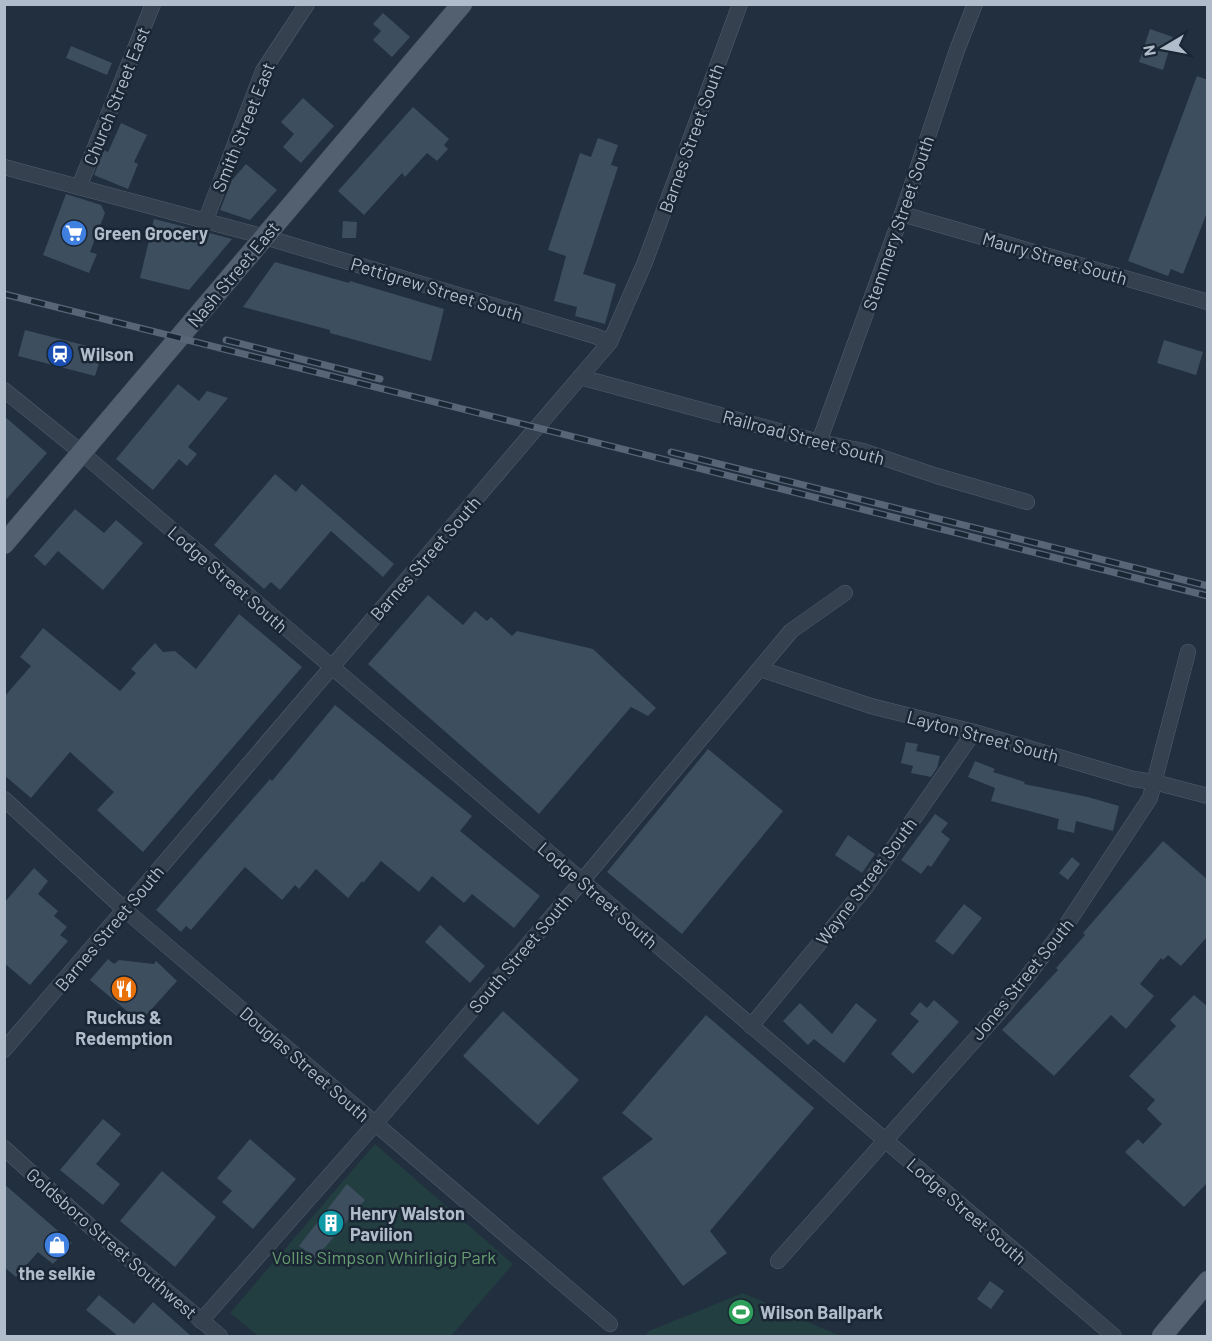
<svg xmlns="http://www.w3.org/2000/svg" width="1212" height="1341" viewBox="0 0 1212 1341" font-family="Barlow,sans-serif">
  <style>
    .green { fill: #233e40 }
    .building { fill: #3d4e5e }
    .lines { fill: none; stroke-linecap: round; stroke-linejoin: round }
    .minor-casing { stroke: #535f6d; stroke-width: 16 }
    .major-casing { stroke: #3e4a58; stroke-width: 21 }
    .minor { stroke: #35414f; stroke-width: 15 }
    .major { stroke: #53606f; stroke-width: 20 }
    .rail-casing { stroke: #576576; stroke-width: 7 }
    .rail { stroke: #1a2634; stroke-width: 4.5; stroke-dasharray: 14; stroke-linecap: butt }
    .labels { text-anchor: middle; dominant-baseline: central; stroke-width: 5; stroke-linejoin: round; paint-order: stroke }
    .street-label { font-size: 18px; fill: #b1bcca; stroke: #1a2634 }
    .poi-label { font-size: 18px; font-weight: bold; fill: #b1bcca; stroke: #1a2634; text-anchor: start }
    .park-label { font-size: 18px; fill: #669d70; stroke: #1a2634 }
  </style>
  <rect width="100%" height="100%" fill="#212f3f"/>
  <!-- green -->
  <g class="green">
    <polygon points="375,1144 513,1264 451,1336 258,1336 230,1313"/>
    <polygon points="743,1293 840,1336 645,1336 649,1331"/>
  </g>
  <!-- building -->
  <g class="building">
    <polygon points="383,13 410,37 392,57 373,40 381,31 373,24"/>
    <polygon points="1150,29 1173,37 1163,70 1139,62"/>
    <polygon points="71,46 112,63 107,75 66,58"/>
    <polygon points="1197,76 1208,80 1208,210 1183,274 1171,269 1168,276 1128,261"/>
    <polygon points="303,98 334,126 301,163 283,147 294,134 281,122"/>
    <polygon points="413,107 449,139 444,145 448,149 437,161 427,153 405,177 402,173 364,215 338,191"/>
    <polygon points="121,123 147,135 134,162 138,164 128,189 94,175 104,150 108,152"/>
    <polygon points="598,138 618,145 611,165 618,167 583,274 616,284 605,324 575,316 577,307 554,301 566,256 548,250 580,153 591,157"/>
    <polygon points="246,164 277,190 250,220 220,210 232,180"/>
    <polygon points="66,194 101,205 105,213 90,252 97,254 89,273 43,255"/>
    <polygon points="154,219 202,231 232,239 189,290 140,278"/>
    <polygon points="343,221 357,222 356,238 342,238"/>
    <polygon points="275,262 349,283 350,281 444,309 431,361 330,333 330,330 243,307"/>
    <polygon points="25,330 103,350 95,376 18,356"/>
    <polygon points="1164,340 1203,352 1196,375 1157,363"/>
    <polygon points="178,384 199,401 207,391 228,398 188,447 197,454 187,466 179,459 153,490 116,459"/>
    <polygon points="4,416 47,453 4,502"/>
    <polygon points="275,474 296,492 302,484 394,564 383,577 331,531 280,590 271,582 264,589 214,545"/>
    <polygon points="75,509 104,533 116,520 143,543 103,590 58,551 45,566 34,556"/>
    <polygon points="428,595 463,625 475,611 487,621 491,617 512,636 517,631 593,649 656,708 648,716 631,707 539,814 368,664"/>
    <polygon points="239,614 302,667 143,852 97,810 114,792 70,752 31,798 4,775 4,697 31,666 20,657 43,628 120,691 136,673 131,669 155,643 163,652 175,651 196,669"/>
    <polygon points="335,705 472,816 460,831 540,896 514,928 472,894 464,903 432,876 419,892 381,861 363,883 362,881 348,898 316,869 299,889 295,885 282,900 245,867 191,930 186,926 181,932 156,910 270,779 272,781"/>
    <polygon points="906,742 918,744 916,751 940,756 937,768 931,777 911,773 913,766 901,763"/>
    <polygon points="708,749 783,811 682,934 607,872"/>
    <polygon points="975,761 995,769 993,772 1025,782 1024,784 1088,797 1119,806 1113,831 1076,821 1074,833 1057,829 1059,819 991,801 995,788 968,777"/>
    <polygon points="935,814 948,823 941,832 950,839 931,867 928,865 921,874 901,860"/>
    <polygon points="848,835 875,854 862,873 835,855"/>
    <polygon points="1163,841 1208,880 1208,936 1181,966 1168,955 1163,960 1161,958 1140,984 1154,996 1126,1029 1111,1015 1054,1076 1002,1030 1058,970 1056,968 1085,935 1083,933"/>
    <polygon points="1072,857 1080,864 1068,880 1059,873"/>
    <polygon points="34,868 48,881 38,894 58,911 54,916 67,927 60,935 68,941 30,985 4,963 4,903"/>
    <polygon points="964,904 982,918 953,955 935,941"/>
    <polygon points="440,925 485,966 470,983 425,942"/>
    <polygon points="108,959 114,964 119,960 154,964 156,961 177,981 140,1022 90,980"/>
    <polygon points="1194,995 1208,1007 1208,1182 1184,1207 1125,1152 1138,1139 1143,1144 1162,1124 1147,1109 1155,1100 1129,1076 1176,1026 1170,1020"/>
    <polygon points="934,1000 959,1022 913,1074 891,1054 919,1021 910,1014 920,1002 927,1008"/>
    <polygon points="800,1003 832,1034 856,1003 877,1020 844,1063 814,1039 808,1045 783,1021"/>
    <polygon points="503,1011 579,1080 538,1125 463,1056"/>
    <polygon points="706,1015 814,1108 710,1231 727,1253 683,1286 602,1178 653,1139 622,1113"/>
    <polygon points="103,1119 121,1134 96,1164 120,1184 103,1205 60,1170"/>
    <polygon points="250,1139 296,1179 253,1229 222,1202 232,1191 217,1178"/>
    <polygon points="162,1171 216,1217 175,1267 120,1221"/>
    <polygon points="4,1184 72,1243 53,1264 38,1252 16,1277 4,1267"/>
    <polygon points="347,1184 365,1200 316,1258 299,1246"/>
    <polygon points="990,1281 1004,1291 991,1309 977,1299"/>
    <polygon points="99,1295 134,1324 153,1302 191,1336 118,1336 86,1310"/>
  </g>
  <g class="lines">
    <defs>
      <g id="minor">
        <polyline points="4,167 265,237 595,336 610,342"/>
        <polyline points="79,187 153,4"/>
        <polyline points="902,214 1208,302"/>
        <polyline points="205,222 263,71 307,4"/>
        <polyline points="580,377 819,442 863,451 937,476 1027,502"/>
        <polyline points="4,390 82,453 1114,1336"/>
        <polyline points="819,442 902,214 957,50 975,4"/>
        <polyline points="760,669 871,706 974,732 1133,779 1154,782 1208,796"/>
        <polyline points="4,799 124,909 610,1324"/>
        <polyline points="751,1026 866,887 974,732"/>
        <polyline points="4,1050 610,342 645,262 740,4"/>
        <polyline points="4,1148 92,1228 220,1336"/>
        <polyline points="778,1261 1004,1007 1067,924 1150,798 1188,652"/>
        <polyline points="201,1321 374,1125 582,881 791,631 845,593"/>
      </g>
      <g id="major">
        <polyline points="4,544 462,4"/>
        <polyline points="1162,1336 1208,1281"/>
      </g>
    </defs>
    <!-- minor casing -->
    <use href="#minor" class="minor-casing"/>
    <!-- major casing -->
    <use href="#major" class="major-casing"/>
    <!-- minor -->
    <use href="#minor" class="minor"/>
    <!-- major -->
    <use href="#major" class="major"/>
    <defs>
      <g id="rail">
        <polyline points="4,294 1208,596"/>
        <polyline points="226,340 380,379"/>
        <polyline points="671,452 1208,586"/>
      </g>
    </defs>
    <!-- rail casing -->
    <use href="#rail" class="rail-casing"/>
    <!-- rail -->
    <use href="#rail" class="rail"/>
  </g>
  <!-- icons -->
  <defs>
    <symbol id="supermarket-disc" viewBox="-11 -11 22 22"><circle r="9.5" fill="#3f7fe0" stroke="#1a2634"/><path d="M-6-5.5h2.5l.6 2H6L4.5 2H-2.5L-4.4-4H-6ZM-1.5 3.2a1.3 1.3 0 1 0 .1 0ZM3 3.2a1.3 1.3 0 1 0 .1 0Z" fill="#fff"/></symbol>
    <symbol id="station-disc" viewBox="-11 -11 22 22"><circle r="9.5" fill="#1a4fb4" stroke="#1a2634"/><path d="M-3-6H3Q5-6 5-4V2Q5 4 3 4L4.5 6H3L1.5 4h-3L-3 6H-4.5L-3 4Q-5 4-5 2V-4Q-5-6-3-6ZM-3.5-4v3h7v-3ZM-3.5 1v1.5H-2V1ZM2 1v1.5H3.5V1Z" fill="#fff"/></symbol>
    <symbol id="restaurant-disc" viewBox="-11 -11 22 22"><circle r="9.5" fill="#e8710a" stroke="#1a2634"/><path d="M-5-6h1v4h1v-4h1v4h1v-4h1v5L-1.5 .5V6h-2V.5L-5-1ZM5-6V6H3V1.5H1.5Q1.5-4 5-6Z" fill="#fff"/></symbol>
    <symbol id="building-disc" viewBox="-11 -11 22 22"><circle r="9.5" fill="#0f9aa8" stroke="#1a2634"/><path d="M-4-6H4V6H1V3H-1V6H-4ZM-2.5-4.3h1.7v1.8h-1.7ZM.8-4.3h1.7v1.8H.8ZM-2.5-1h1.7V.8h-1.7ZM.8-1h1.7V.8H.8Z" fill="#fff"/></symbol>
    <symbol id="shop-disc" viewBox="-11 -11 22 22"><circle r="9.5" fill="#3f7fe0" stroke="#1a2634"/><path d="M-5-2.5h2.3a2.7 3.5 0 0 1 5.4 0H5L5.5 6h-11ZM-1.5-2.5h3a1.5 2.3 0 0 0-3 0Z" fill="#fff"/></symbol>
    <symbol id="stadium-disc" viewBox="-11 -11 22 22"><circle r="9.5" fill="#2e9e5b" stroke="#1a2634"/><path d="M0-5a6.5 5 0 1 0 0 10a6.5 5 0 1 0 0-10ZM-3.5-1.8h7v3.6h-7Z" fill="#fff"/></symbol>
  </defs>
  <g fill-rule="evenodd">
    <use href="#supermarket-disc" x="59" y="218" width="30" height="30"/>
    <use href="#station-disc" x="45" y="339" width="30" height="30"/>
    <use href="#restaurant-disc" x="109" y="974" width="30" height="30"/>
    <use href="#building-disc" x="316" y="1208" width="30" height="30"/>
    <use href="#shop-disc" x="42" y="1230" width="30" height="30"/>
    <use href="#stadium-disc" x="726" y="1297" width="30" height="30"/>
  </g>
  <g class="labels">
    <!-- street labels -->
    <g class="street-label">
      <text transform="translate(116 96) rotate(-68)">Church Street East</text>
      <text transform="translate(243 127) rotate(-68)">Smith Street East</text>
      <text transform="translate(691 138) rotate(-70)">Barnes Street South</text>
      <text transform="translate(898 223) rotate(-71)">Stemmery Street South</text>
      <text transform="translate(1055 258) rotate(16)">Maury Street South</text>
      <text transform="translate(233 274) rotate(-50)">Nash Street East</text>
      <text transform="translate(437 289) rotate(17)">Pettigrew Street South</text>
      <text transform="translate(804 437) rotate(15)">Railroad Street South</text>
      <text transform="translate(425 558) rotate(-49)">Barnes Street South</text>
      <text transform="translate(228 579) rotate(41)">Lodge Street South</text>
      <text transform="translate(983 736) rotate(15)">Layton Street South</text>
      <text transform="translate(866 881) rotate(-53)">Wayne Street South</text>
      <text transform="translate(598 895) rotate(41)">Lodge Street South</text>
      <text transform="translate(109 928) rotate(-50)">Barnes Street South</text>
      <text transform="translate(520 953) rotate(-50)">South Street South</text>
      <text transform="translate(1022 979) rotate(-51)">Jones Street South</text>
      <text transform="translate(305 1064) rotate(41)">Douglas Street South</text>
      <text transform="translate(967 1211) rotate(41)">Lodge Street South</text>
      <text transform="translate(112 1243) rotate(41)">Goldsboro Street Southwest</text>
    </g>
    <!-- poi labels -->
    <g class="poi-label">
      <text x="94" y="233">Green Grocery</text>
      <text x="80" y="354">Wilson</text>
      <text x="124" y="1017" text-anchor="middle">Ruckus &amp;<tspan x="124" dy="21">Redemption</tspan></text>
      <text x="350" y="1213">Henry Walston<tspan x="350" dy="21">Pavilion</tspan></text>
      <text x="57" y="1273" text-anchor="middle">the selkie</text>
      <text x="760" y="1312">Wilson Ballpark</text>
    </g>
    <!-- park labels -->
    <g class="park-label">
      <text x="384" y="1257">Vollis Simpson Whirligig Park</text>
    </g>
  </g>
  <!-- border -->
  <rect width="1212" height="1341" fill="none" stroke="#b1bcca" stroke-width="12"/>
  <!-- north arrow -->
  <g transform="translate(1164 48) rotate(260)" stroke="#1a2634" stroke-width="4.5" paint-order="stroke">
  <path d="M0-4.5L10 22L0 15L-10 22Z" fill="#b1bcca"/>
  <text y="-9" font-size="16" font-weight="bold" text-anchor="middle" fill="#b1bcca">N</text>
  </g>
</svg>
